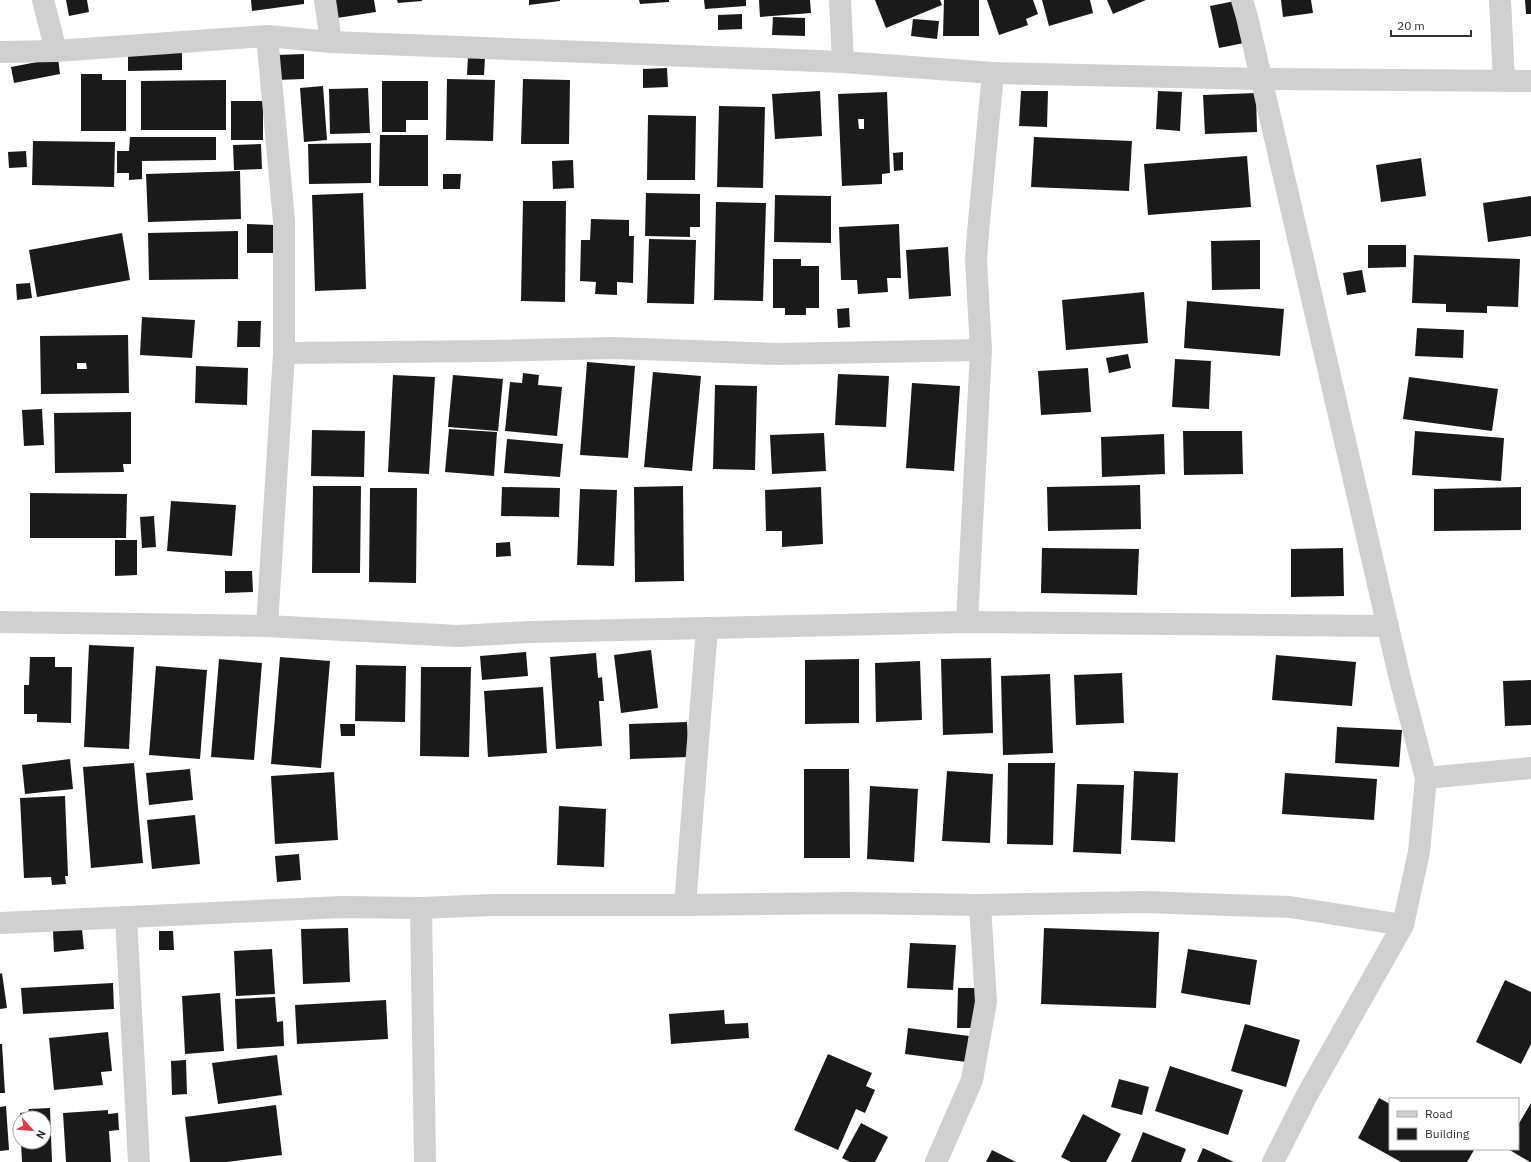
<svg xmlns="http://www.w3.org/2000/svg" width="1531" height="1162" viewBox="0 0 1531 1162" font-family="'IBM Plex Sans',sans-serif">
  <style>
    .building { fill: #1a1a1a; fill-rule: evenodd }
    .lines { fill: none; stroke-linecap: round; stroke-linejoin: round }
    .minor { stroke: #d0d0d0; stroke-width: 22 }
  </style>
  <rect width="100%" height="100%" fill="#fff"/>
  <!-- building -->
  <g class="building">
    <polygon points="66,0 87,0 89,12 69,16"/>
    <polygon points="251,0 304,0 304,4 252,11"/>
    <polygon points="334,0 374,0 376,12 337,18"/>
    <polygon points="397,0 422,0 422,1 398,3"/>
    <polygon points="529,0 560,0 560,1 529,5"/>
    <polygon points="639,0 669,0 669,2 640,4"/>
    <polygon points="704,0 746,0 746,6 705,9"/>
    <polygon points="759,0 810,0 811,13 760,17"/>
    <polygon points="875,0 940,0 942,5 886,28"/>
    <polygon points="944,0 979,0 979,36 943,36"/>
    <polygon points="987,0 1033,0 1038,14 1026,19 1028,25 999,35"/>
    <polygon points="1042,0 1090,0 1093,13 1049,26"/>
    <polygon points="1107,0 1146,0 1113,14"/>
    <polygon points="1281,0 1311,0 1313,13 1283,17"/>
    <polygon points="1525,0 1531,0 1531,14 1526,14"/>
    <polygon points="1235,1 1244,43 1219,48 1210,6"/>
    <polygon points="742,14 742,29 718,30 718,15"/>
    <polygon points="773,17 805,18 805,36 772,35"/>
    <polygon points="913,19 939,21 937,39 911,36"/>
    <polygon points="128,52 182,52 182,70 128,71"/>
    <polygon points="304,54 304,79 277,80 276,55"/>
    <polygon points="468,56 485,58 484,75 467,75"/>
    <polygon points="58,58 60,74 14,83 11,67"/>
    <polygon points="667,68 668,87 643,88 643,69"/>
    <polygon points="81,74 102,74 102,80 126,80 126,131 81,131"/>
    <polygon points="447,79 495,80 493,141 446,140"/>
    <polygon points="523,79 570,80 569,144 521,144"/>
    <polygon points="226,80 226,130 141,130 141,81"/>
    <polygon points="382,81 428,81 428,120 406,120 406,132 382,132"/>
    <polygon points="323,86 327,140 304,142 300,88"/>
    <polygon points="368,88 370,133 330,134 329,89"/>
    <polygon points="820,91 822,136 775,139 772,94"/>
    <polygon points="1021,91 1048,91 1047,127 1019,126"/>
    <polygon points="1158,91 1182,92 1180,131 1156,129"/>
    <path d="M887,92l3,81 -8,1v10l-40,2 -4,-92zM858,119h6v10h-5z"/>
    <polygon points="1256,93 1257,132 1205,134 1203,95"/>
    <rect x="231" y="101" width="32" height="39"/>
    <polygon points="719,106 765,107 763,188 717,187"/>
    <polygon points="648,115 696,116 695,180 647,180"/>
    <polygon points="380,135 428,135 428,186 379,186"/>
    <polygon points="130,137 216,137 216,160 142,161 142,179 129,180 129,173 117,173 117,151 129,151"/>
    <polygon points="1034,137 1132,141 1129,191 1031,187"/>
    <polygon points="33,141 115,142 114,187 32,185"/>
    <polygon points="371,143 371,183 309,184 308,144"/>
    <polygon points="261,144 262,169 234,170 233,145"/>
    <polygon points="26,151 27,167 9,168 8,152"/>
    <polygon points="903,152 903,170 894,171 893,153"/>
    <polygon points="1247,156 1251,207 1148,215 1144,164"/>
    <polygon points="1421,158 1426,196 1381,202 1376,165"/>
    <polygon points="573,160 574,188 553,189 552,161"/>
    <polygon points="240,171 241,219 148,222 146,174"/>
    <polygon points="443,174 461,174 460,189 443,189"/>
    <polygon points="363,193 366,289 315,291 312,195"/>
    <polygon points="646,193 700,194 700,227 690,227 690,237 645,236"/>
    <polygon points="775,195 831,196 831,243 774,242"/>
    <polygon points="1531,196 1531,236 1488,242 1483,203"/>
    <polygon points="523,201 566,201 565,302 521,301"/>
    <polygon points="716,202 766,203 763,301 714,300"/>
    <polygon points="591,219 629,220 629,236 634,236 633,283 617,282 617,295 595,294 596,282 580,281 581,240 590,240"/>
    <polygon points="247,224 275,225 274,253 247,253"/>
    <polygon points="899,224 901,278 887,278 888,292 858,294 857,280 841,280 839,227"/>
    <polygon points="238,231 238,279 149,280 148,233"/>
    <polygon points="122,233 130,280 37,297 29,250"/>
    <polygon points="649,239 696,240 694,304 647,303"/>
    <polygon points="1260,240 1260,289 1212,290 1211,241"/>
    <polygon points="1368,245 1406,245 1406,267 1368,268"/>
    <polygon points="948,247 951,296 909,299 906,250"/>
    <polygon points="1414,255 1520,259 1518,307 1487,306 1487,313 1446,312 1446,304 1412,303"/>
    <polygon points="773,259 801,259 801,266 819,266 819,308 806,308 806,315 785,315 785,308 773,308"/>
    <polygon points="1362,270 1366,292 1347,295 1343,273"/>
    <polygon points="30,283 32,298 17,300 16,284"/>
    <polygon points="1144,292 1148,343 1066,350 1062,300"/>
    <polygon points="1187,301 1284,309 1280,356 1184,348"/>
    <polygon points="849,308 850,327 838,328 837,309"/>
    <polygon points="142,317 195,320 192,358 140,355"/>
    <polygon points="238,321 261,321 260,347 237,347"/>
    <polygon points="1417,328 1464,330 1463,358 1415,356"/>
    <path d="M128,335l1,58 -88,1 -1,-58zM77,363h9l1,6h-10z"/>
    <polygon points="1128,354 1131,368 1109,373 1106,358"/>
    <polygon points="1175,359 1211,361 1209,409 1172,407"/>
    <polygon points="587,362 635,366 628,458 580,455"/>
    <polygon points="196,366 248,368 247,405 195,403"/>
    <polygon points="1088,368 1091,412 1041,415 1038,371"/>
    <polygon points="653,372 701,376 692,471 644,467"/>
    <polygon points="523,373 539,375 538,385 562,387 557,436 505,431 510,382 522,383"/>
    <polygon points="838,374 889,376 886,427 835,425"/>
    <polygon points="393,375 435,377 429,474 388,472"/>
    <polygon points="453,375 503,379 498,431 448,427"/>
    <polygon points="1409,377 1498,389 1492,431 1403,419"/>
    <polygon points="912,383 960,386 954,471 906,468"/>
    <polygon points="715,385 757,386 755,470 713,469"/>
    <polygon points="42,409 44,445 24,446 22,410"/>
    <polygon points="131,412 131,464 123,464 124,472 55,473 54,413"/>
    <polygon points="449,429 497,432 494,476 445,472"/>
    <polygon points="312,430 365,431 364,477 311,476"/>
    <polygon points="1183,431 1242,431 1243,474 1184,475"/>
    <polygon points="1415,431 1504,438 1501,481 1412,475"/>
    <polygon points="824,433 826,471 772,474 770,435"/>
    <polygon points="1164,434 1165,474 1102,477 1101,437"/>
    <polygon points="507,439 563,444 560,477 504,473"/>
    <polygon points="1140,485 1141,529 1048,531 1047,487"/>
    <polygon points="313,486 361,486 360,573 312,573"/>
    <polygon points="683,486 684,581 635,582 634,487"/>
    <polygon points="502,487 560,488 559,517 501,516"/>
    <polygon points="821,487 823,544 782,547 782,531 766,531 765,490"/>
    <polygon points="1521,487 1521,530 1434,531 1434,489"/>
    <polygon points="370,488 417,488 416,583 369,582"/>
    <polygon points="580,489 617,490 614,566 577,565"/>
    <polygon points="30,493 127,494 126,538 30,538"/>
    <polygon points="171,501 236,505 232,556 167,551"/>
    <polygon points="154,516 156,547 142,548 140,517"/>
    <polygon points="115,540 137,540 137,575 115,576"/>
    <polygon points="510,542 511,556 496,557 496,543"/>
    <polygon points="1042,548 1139,549 1137,595 1041,593"/>
    <polygon points="1343,548 1344,596 1291,597 1291,549"/>
    <polygon points="225,571 252,571 253,592 225,593"/>
    <polygon points="89,645 134,647 129,749 84,747"/>
    <polygon points="651,650 658,708 621,713 614,655"/>
    <polygon points="526,652 528,676 482,680 480,656"/>
    <polygon points="596,653 598,678 602,677 604,701 599,701 602,746 556,749 550,657"/>
    <polygon points="1276,655 1356,662 1352,706 1272,700"/>
    <polygon points="30,657 55,657 55,667 72,667 71,723 37,722 37,714 24,714 24,685 29,685"/>
    <polygon points="280,657 330,661 321,768 271,764"/>
    <polygon points="991,658 993,733 943,735 941,659"/>
    <polygon points="219,659 262,663 254,760 211,757"/>
    <polygon points="859,659 859,723 805,724 805,660"/>
    <polygon points="920,661 922,720 876,722 875,663"/>
    <polygon points="356,665 406,666 405,722 355,721"/>
    <polygon points="156,666 207,670 200,759 149,755"/>
    <polygon points="421,667 471,667 469,757 420,756"/>
    <polygon points="1122,673 1124,723 1076,725 1074,675"/>
    <polygon points="1050,674 1053,753 1003,755 1001,676"/>
    <polygon points="1531,680 1531,725 1505,726 1503,681"/>
    <polygon points="543,687 547,753 488,757 484,691"/>
    <polygon points="687,722 689,757 630,759 629,724"/>
    <polygon points="340,724 355,724 355,736 341,736"/>
    <polygon points="1337,727 1402,730 1399,767 1335,763"/>
    <polygon points="70,759 73,789 25,794 22,765"/>
    <polygon points="134,763 143,863 91,868 83,767"/>
    <polygon points="1008,763 1055,763 1053,845 1007,844"/>
    <polygon points="190,769 193,800 149,805 146,773"/>
    <polygon points="804,769 849,769 850,858 804,858"/>
    <polygon points="947,771 993,774 990,843 942,841"/>
    <polygon points="1134,771 1178,773 1175,842 1131,840"/>
    <polygon points="334,772 338,840 275,844 271,776"/>
    <polygon points="1285,773 1377,779 1374,820 1282,814"/>
    <polygon points="1077,784 1124,785 1121,854 1073,852"/>
    <polygon points="870,786 918,789 914,862 867,859"/>
    <polygon points="65,796 68,876 65,876 66,884 52,885 51,877 24,878 20,798"/>
    <polygon points="559,806 606,809 604,867 557,865"/>
    <polygon points="195,815 200,864 152,869 147,820"/>
    <polygon points="299,854 301,880 277,882 275,856"/>
    <polygon points="348,928 350,982 303,984 301,929"/>
    <polygon points="1044,928 1159,932 1156,1008 1041,1004"/>
    <polygon points="82,929 84,949 54,952 53,931"/>
    <polygon points="159,931 173,931 174,950 159,950"/>
    <polygon points="910,943 956,945 953,990 907,988"/>
    <polygon points="272,949 275,994 236,996 234,951"/>
    <polygon points="1188,949 1257,960 1250,1005 1181,993"/>
    <polygon points="2,973 7,1008 0,1009 0,974"/>
    <polygon points="1505,980 1531,992 1531,1044 1521,1064 1476,1042"/>
    <polygon points="113,983 114,1009 23,1014 21,988"/>
    <polygon points="958,988 980,988 979,1028 957,1028"/>
    <polygon points="220,993 224,1051 185,1054 182,996"/>
    <polygon points="275,997 277,1022 283,1021 284,1046 237,1049 235,999"/>
    <polygon points="386,1000 388,1039 297,1044 295,1005"/>
    <polygon points="724,1010 725,1024 748,1023 749,1038 671,1044 669,1014"/>
    <polygon points="1245,1024 1300,1040 1286,1087 1231,1071"/>
    <polygon points="908,1028 969,1036 966,1062 905,1054"/>
    <polygon points="108,1032 112,1071 101,1072 103,1085 54,1090 49,1038"/>
    <polygon points="0,1044 2,1044 5,1093 0,1093"/>
    <polygon points="828,1054 872,1073 866,1086 875,1090 865,1113 856,1109 838,1150 794,1130"/>
    <polygon points="277,1055 282,1095 218,1104 212,1063"/>
    <polygon points="186,1060 187,1094 172,1095 171,1061"/>
    <polygon points="1170,1066 1243,1090 1228,1135 1155,1111"/>
    <polygon points="1119,1079 1149,1087 1142,1115 1111,1107"/>
    <polygon points="1379,1098 1390,1104 1390,1149 1471,1149 1474,1150 1467,1162 1401,1162 1358,1138"/>
    <polygon points="1531,1103 1531,1162 1530,1162 1508,1149 1518,1149 1518,1125"/>
    <polygon points="276,1105 282,1155 227,1162 190,1162 185,1117"/>
    <polygon points="6,1106 9,1150 0,1151 0,1107"/>
    <polygon points="50,1108 52,1162 22,1162 21,1142 44,1142 44,1118 20,1118 20,1113 28,1112 29,1109"/>
    <polygon points="108,1110 108,1114 118,1113 119,1130 109,1131 111,1162 66,1162 63,1113"/>
    <polygon points="1083,1114 1121,1134 1106,1162 1071,1162 1061,1157"/>
    <polygon points="861,1123 888,1137 875,1162 850,1162 842,1158"/>
    <polygon points="1143,1132 1186,1149 1181,1162 1131,1162"/>
    <polygon points="1203,1148 1234,1162 1197,1162"/>
    <polygon points="992,1150 1016,1162 986,1162"/>
  </g>
  <g class="lines">
    <!-- minor -->
    <g class="minor">
      <polyline points="43,0 56,51"/>
      <polyline points="325,0 331,42"/>
      <polyline points="840,0 843,62"/>
      <polyline points="1242,0 1247,17 1400,679 1426,778 1419,852 1403,925 1307,1095 1273,1162"/>
      <polyline points="1500,0 1504,81"/>
      <polyline points="267,36 284,221 284,353 267,626"/>
      <polyline points="0,52 56,51 267,36 331,42 843,62 993,73 1261,79 1531,81"/>
      <polyline points="284,353 491,351 613,348 775,354 981,350"/>
      <polyline points="0,622 267,626 458,636 530,632 967,622 1388,626"/>
      <polyline points="967,622 981,350 976,260 978,232 993,73"/>
      <polyline points="1426,778 1531,768"/>
      <polyline points="685,905 707,628"/>
      <polyline points="421,908 425,1162"/>
      <polyline points="126,917 139,1162"/>
      <polyline points="0,923 342,907 421,908 491,905 685,905 852,903 980,905 1144,902 1290,907 1403,925"/>
      <polyline points="936,1162 972,1080 986,1002 980,905"/>
    </g>
  </g>
  <!-- legend -->
  <rect x="1389" y="1098" width="130" height="52" fill="#ffffff" stroke="#adadad"/>
  <rect x="1397" y="1111" width="20" height="6" fill="#d0d0d0" stroke="#adadad"/>
  <text x="1425" y="1118" font-size="12" fill="#333333">Road</text>
  <rect x="1397" y="1128" width="20" height="12" fill="#1a1a1a" stroke="#adadad"/>
  <text x="1425" y="1138" font-size="12" fill="#333333">Building</text>
  <!-- north arrow -->
  <g transform="translate(32 1130) rotate(117)"><circle r="19" fill="#ffffff" stroke="#adadad"/>
  <path d="M0-3L7 15L0 10L-7 15Z" fill="#e63946"/>
  <text y="-6" font-size="11" font-weight="bold" text-anchor="middle" fill="#333333">N</text>
  </g>
  <!-- scale -->
  <path d="M1391 30v6h80v-6" fill="none" stroke="#333333" stroke-width="2"/>
  <text x="1397" y="30" font-size="12" fill="#333333" stroke="#ffffff" stroke-width="3" paint-order="stroke">20 m</text>
</svg>
